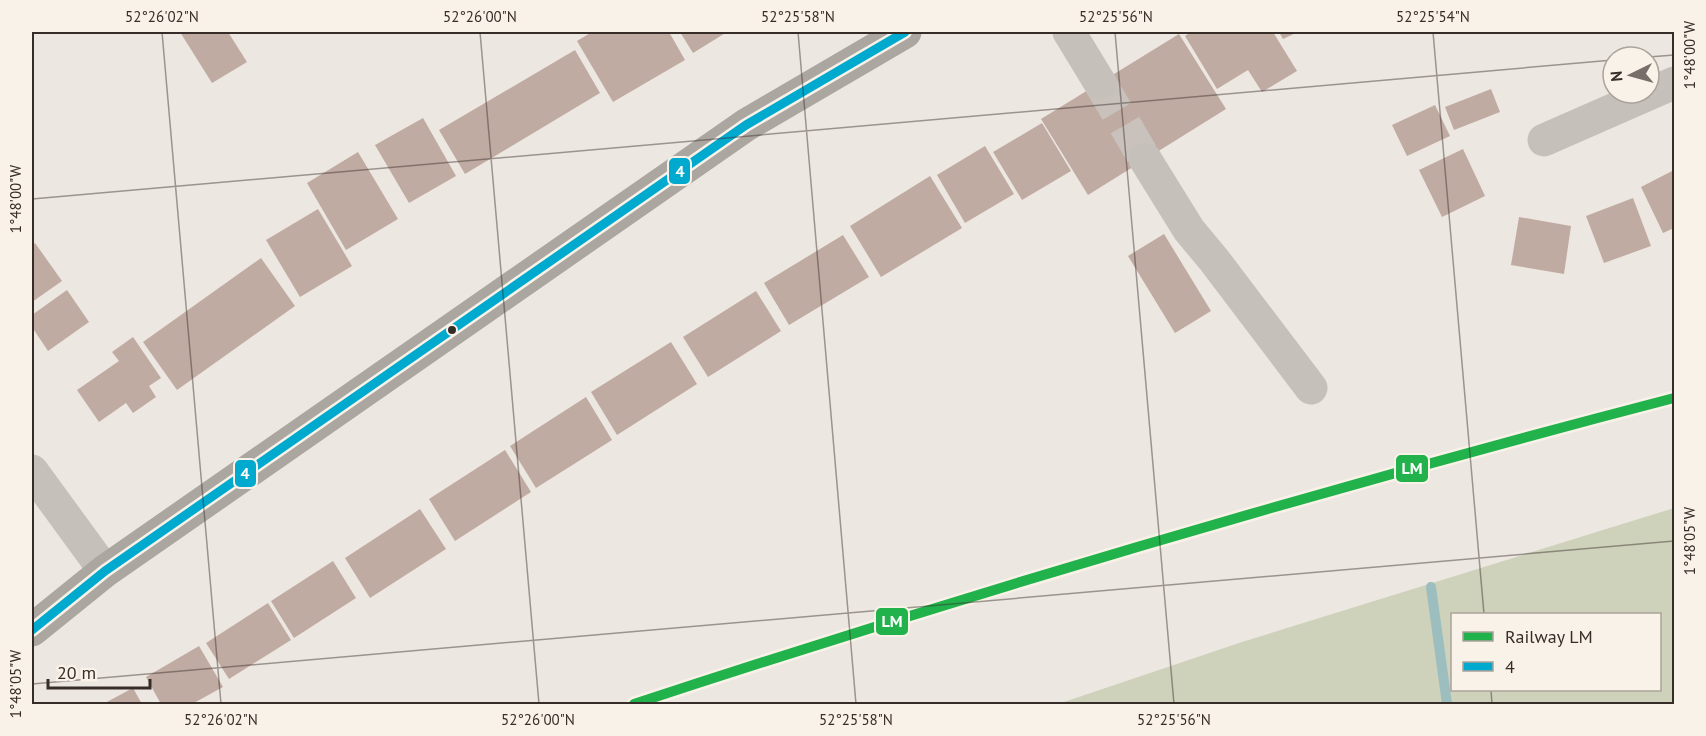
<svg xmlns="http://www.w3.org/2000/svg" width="1706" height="736" viewBox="0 0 1706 736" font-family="'PT Sans',sans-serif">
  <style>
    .green { fill: #ced2bb; fill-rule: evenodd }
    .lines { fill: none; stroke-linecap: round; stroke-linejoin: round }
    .stream { stroke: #9dbebe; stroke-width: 10 }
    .building { fill: #c0aba2 }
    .minor-tunnel { stroke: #c9c2bc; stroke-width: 33; stroke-dasharray: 33 16; stroke-linecap: butt }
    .minor { stroke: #c6c0ba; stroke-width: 33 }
    .highway { stroke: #aca6a0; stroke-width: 33 }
    .bus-1-casing { stroke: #f9f2e8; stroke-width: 14 }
    .bus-1 { stroke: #00a9ce; stroke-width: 9 }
    .rail-1-casing { stroke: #f9f2e8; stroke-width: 15 }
    .rail-1 { stroke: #22b24c; stroke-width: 10 }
    .ticks { fill: none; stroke: #372d28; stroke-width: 1.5; stroke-opacity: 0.45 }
    .bus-dot { fill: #372d28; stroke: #f9f2e8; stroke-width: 2 }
    .line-badge { stroke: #f9f2e8; stroke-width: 2 }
    .badge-label { font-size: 16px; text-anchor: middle; font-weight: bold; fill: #fff }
    .neatline { fill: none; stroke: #372d28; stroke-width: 2 }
    .ticks-label { font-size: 15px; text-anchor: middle; fill: #372d28 }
  </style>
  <rect width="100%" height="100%" fill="#ede7e1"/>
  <!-- green -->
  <path class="green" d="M1674,508v196h-616l184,-62zM1452,614h208v76h-208z"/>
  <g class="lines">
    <!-- stream -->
    <polyline class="stream" points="1431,587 1447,704"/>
  </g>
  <!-- building -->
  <g class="building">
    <polygon points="180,32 228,32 247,62 212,83"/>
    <polygon points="592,32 669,32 685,60 613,102 577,41"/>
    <polygon points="680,32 727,32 693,53"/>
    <polygon points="1191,32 1273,32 1297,71 1262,92 1248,70 1217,89 1185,36"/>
    <polygon points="1279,32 1298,32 1283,39"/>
    <polygon points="1179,34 1226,109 1088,195 1041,119"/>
    <polygon points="575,50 600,93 465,174 439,130"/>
    <polygon points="1491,89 1500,112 1454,130 1445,107"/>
    <polygon points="1435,105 1450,136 1407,156 1392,125"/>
    <polygon points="423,118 456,176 409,203 375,145"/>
    <polygon points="1042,123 1071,171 1022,200 993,152"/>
    <polygon points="985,146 1014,194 965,223 937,175"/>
    <polygon points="1463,149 1485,196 1442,217 1419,170"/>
    <polygon points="358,152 398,219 346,250 307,183"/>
    <polygon points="1674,170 1674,228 1663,233 1641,187"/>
    <polygon points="930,176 962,228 881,277 850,226"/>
    <polygon points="1633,198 1651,246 1604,263 1586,216"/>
    <polygon points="318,209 352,266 300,297 266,240"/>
    <polygon points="1519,217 1571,226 1564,274 1511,265"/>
    <polygon points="1164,234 1211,311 1175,333 1128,256"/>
    <polygon points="843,235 869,277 789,325 764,283"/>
    <polygon points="35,243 62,281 32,302 32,246"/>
    <polygon points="261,258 295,306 177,390 143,342"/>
    <polygon points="67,290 89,322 48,351 32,327 32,315"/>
    <polygon points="756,291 781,331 708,377 683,337"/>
    <polygon points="133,337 161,378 149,386 156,397 133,413 126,403 99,422 77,390 119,361 112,352"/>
    <polygon points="671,342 697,384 617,435 591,392"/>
    <polygon points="586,397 612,440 536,488 510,446"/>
    <polygon points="505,450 531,492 455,541 429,499"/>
    <polygon points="420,509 446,549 370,598 345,558"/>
    <polygon points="333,561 356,598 294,638 271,601"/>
    <polygon points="268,603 291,640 229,679 206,643"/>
    <polygon points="199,646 223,687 192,704 161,704 146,677"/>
    <polygon points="133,688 142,704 103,704"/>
  </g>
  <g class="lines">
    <!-- minor-tunnel -->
    <polyline class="minor-tunnel" points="1100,83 1145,159"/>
    <!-- minor -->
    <g class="minor">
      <polyline points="1069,32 1100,83"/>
      <polyline points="1544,140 1674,83"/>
      <polyline points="1145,159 1189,230 1214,260 1311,388"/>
      <polyline points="32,471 105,571"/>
    </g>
    <!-- highway -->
    <polyline class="highway" points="32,630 105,571 746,125 905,32"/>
    <defs>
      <polyline id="bus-1" points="32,630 105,571 746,125 905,32"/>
    </defs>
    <!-- bus-1 casing -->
    <use href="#bus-1" class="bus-1-casing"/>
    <!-- bus-1 -->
    <use href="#bus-1" class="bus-1"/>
    <defs>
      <path id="rail-1" d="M634,704c344,-113 690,-215 1040,-306"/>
    </defs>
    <!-- rail-1 casing -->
    <use href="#rail-1" class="rail-1-casing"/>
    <!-- rail-1 -->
    <use href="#rail-1" class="rail-1"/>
  </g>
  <!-- ticks -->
  <path class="ticks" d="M162,32l59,672M480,32l59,672M798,32l58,672M1115,32l59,672M1433,32l51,582M1649,57l25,-2M32,199l1581,-139M32,684l1642,-143M1491,690l1,14"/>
  <!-- markers -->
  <circle class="bus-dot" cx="452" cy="330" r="5"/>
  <g class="line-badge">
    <rect x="668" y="157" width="23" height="28" rx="6" fill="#00a9ce"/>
    <rect x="1395" y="454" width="34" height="29" rx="6" fill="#22b24c"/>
    <rect x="234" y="459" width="23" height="29" rx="6" fill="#00a9ce"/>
    <rect x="875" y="607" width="34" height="29" rx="6" fill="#22b24c"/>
  </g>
  <g class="badge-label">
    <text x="680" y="177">4</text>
    <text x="1412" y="474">LM</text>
    <text x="245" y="479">4</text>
    <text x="892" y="627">LM</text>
  </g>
  <!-- border -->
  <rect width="1706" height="736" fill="none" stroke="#f9f2e8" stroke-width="66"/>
  <!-- legend -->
  <rect x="1451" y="613" width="210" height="78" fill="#f9f2e8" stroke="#aba39b" stroke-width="1.5"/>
  <rect x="1463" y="632" width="30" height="9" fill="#22b24c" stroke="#aba39b" stroke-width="1.5"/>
  <text x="1505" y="643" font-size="18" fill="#372d28">Railway LM</text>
  <rect x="1463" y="662" width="30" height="9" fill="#00a9ce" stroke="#aba39b" stroke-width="1.5"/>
  <text x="1505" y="673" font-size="18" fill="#372d28">4</text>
  <!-- north arrow -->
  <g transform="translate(1631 75) rotate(265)"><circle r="28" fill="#f9f2e8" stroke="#aba39b" stroke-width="1.5"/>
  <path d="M0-4.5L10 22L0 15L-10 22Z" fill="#776e69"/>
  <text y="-9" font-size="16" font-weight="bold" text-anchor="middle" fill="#372d28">N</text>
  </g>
  <!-- scale -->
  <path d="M48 679v9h102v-9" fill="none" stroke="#372d28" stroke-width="3"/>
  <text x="57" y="679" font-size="18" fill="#372d28" stroke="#f9f2e8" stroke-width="4.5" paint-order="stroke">20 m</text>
  <rect x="33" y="33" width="1640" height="670" class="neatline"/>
  <g class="ticks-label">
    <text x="162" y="22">52°26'02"N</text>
    <text x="480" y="22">52°26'00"N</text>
    <text x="798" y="22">52°25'58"N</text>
    <text x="1116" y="22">52°25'56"N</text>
    <text x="1433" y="22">52°25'54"N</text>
    <text transform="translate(1690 55) rotate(-90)" y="5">1°48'00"W</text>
    <text transform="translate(16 199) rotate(-90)" y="5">1°48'00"W</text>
    <text transform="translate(1690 541) rotate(-90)" y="5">1°48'05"W</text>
    <text transform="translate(16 684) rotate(-90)" y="5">1°48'05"W</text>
    <text x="221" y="725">52°26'02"N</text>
    <text x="538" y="725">52°26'00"N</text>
    <text x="856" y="725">52°25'58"N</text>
    <text x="1174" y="725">52°25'56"N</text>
  </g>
</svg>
